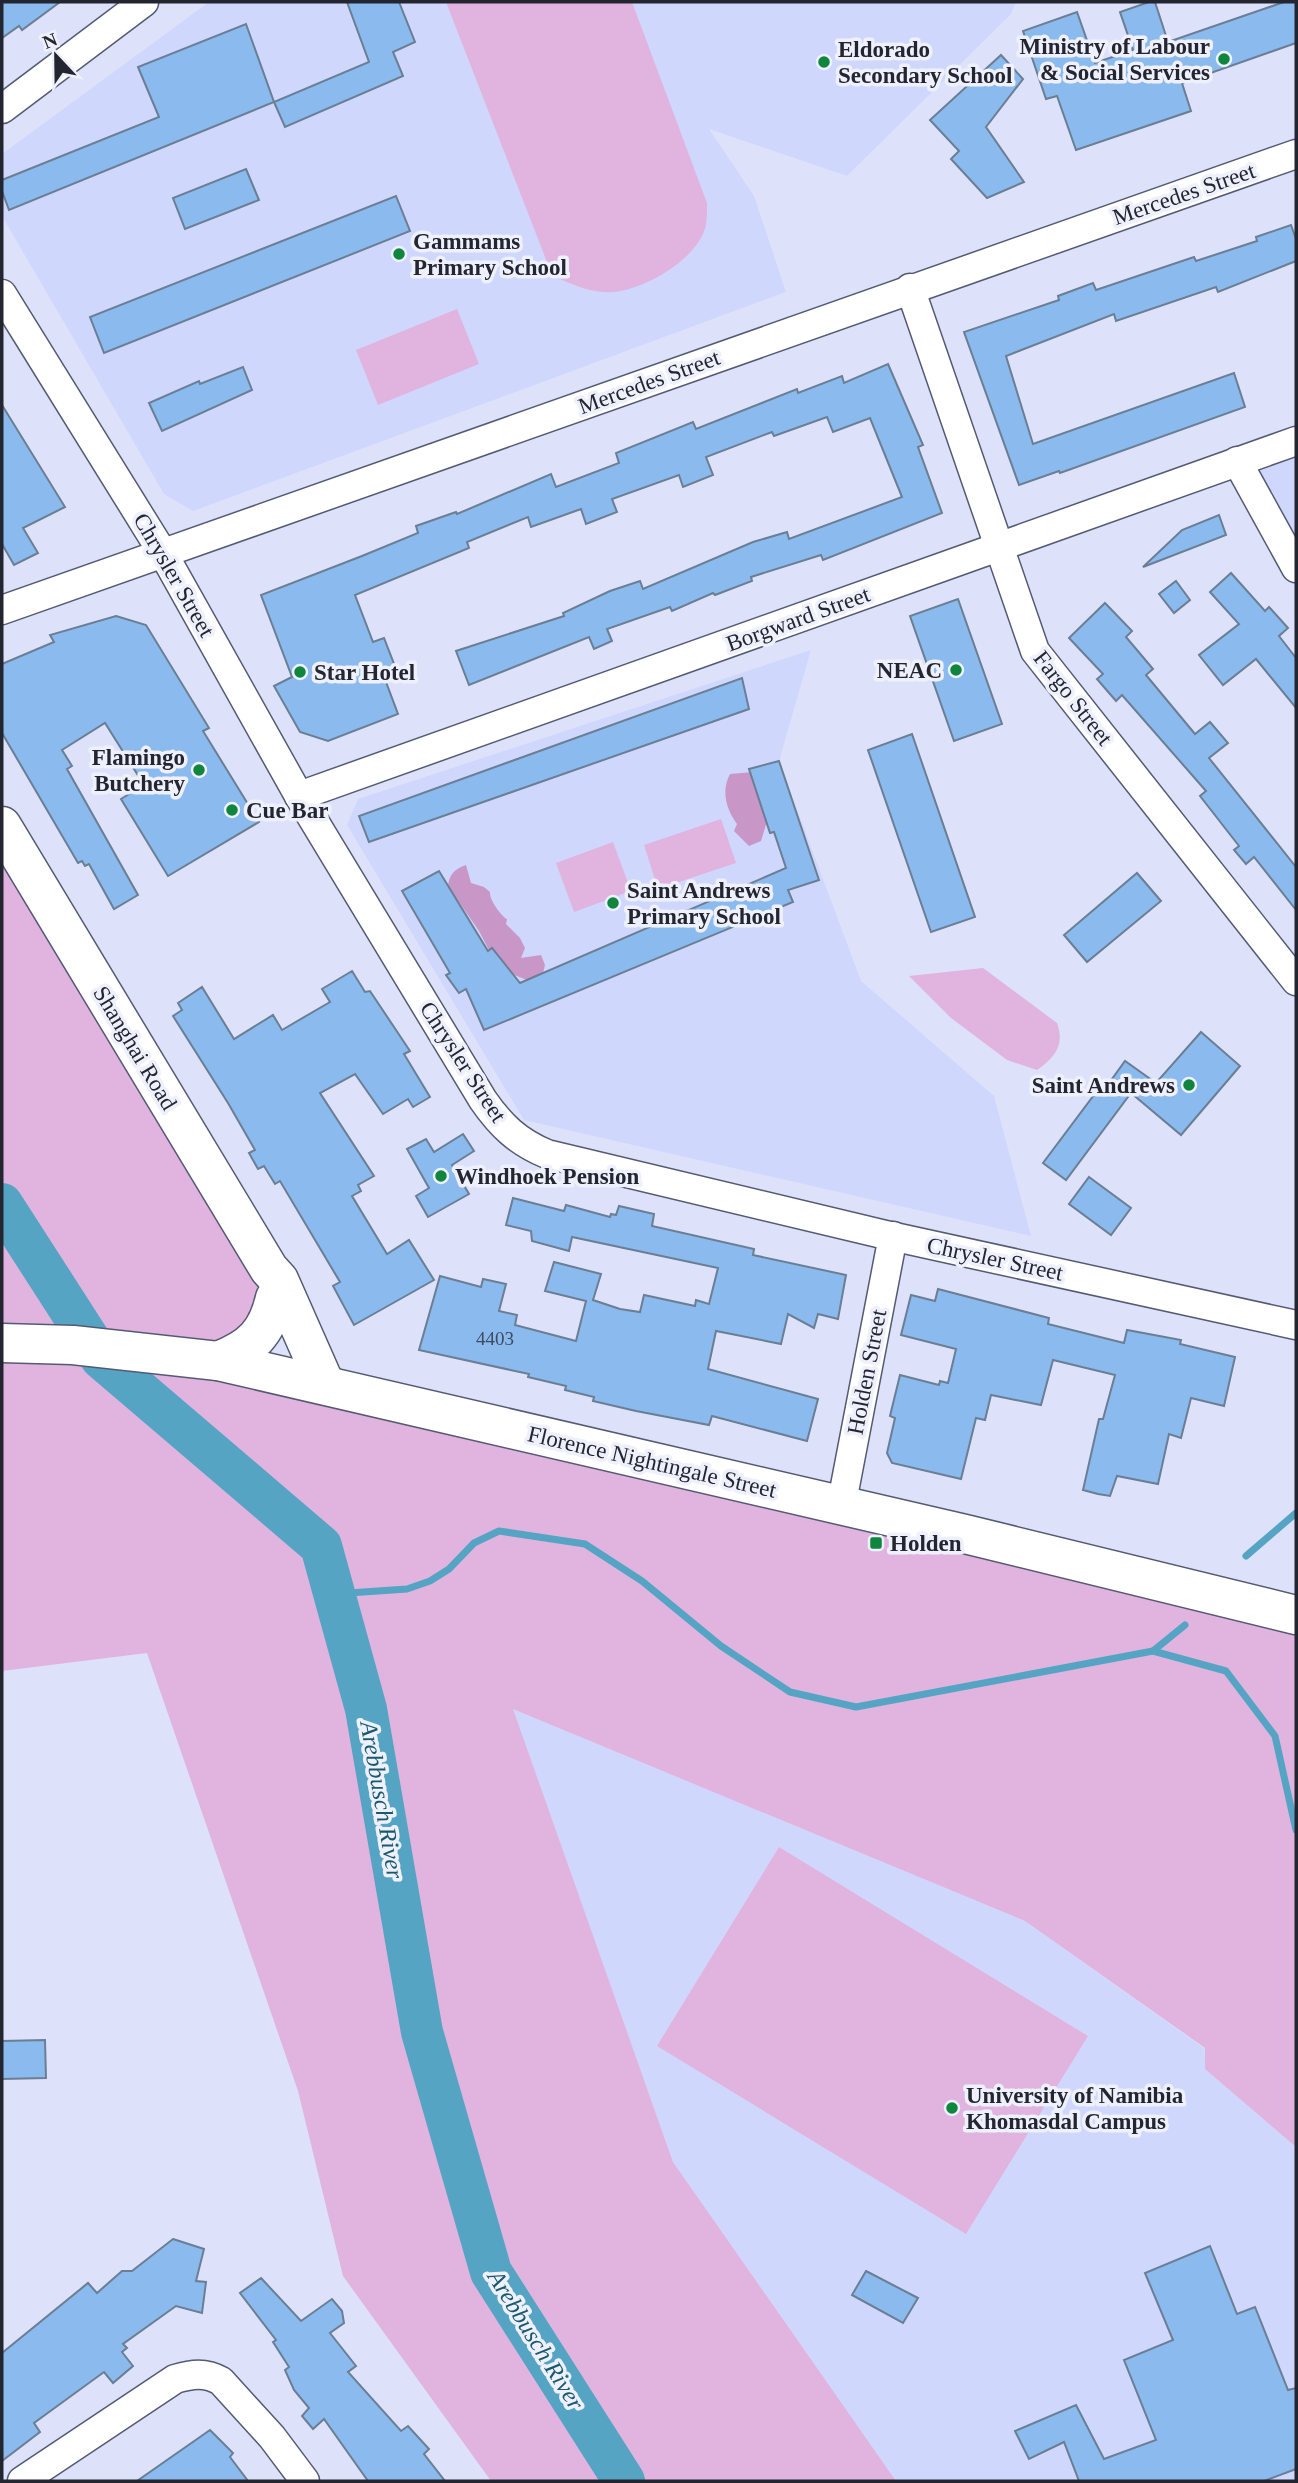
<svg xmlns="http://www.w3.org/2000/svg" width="1298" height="2483" viewBox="0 0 1298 2483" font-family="'Times New Roman',serif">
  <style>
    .built { fill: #d0d7fc }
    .green { fill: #e0b4df }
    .forest { fill: #c896c7 }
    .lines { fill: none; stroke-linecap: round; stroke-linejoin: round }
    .stream { stroke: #55a4c3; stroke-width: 7 }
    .river { stroke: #55a4c3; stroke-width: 42 }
    .building { fill: #8bbaee; stroke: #6a7e94; stroke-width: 2 }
    .street-casing { stroke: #555a73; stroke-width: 31 }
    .secondary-casing { stroke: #555a73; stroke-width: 41 }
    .street { stroke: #fff; stroke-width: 28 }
    .secondary { stroke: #fff; stroke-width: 38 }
    .poi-dot { fill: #0f853d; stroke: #eef0fc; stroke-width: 2.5 }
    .labels { text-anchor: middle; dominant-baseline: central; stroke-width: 7; stroke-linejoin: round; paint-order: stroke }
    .number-label { font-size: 19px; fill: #3d4a60 }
    .poi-label { font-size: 23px; font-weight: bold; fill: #232530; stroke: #eef0fc; text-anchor: start }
    .street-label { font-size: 23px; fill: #232530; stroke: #eef0fc }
    .water-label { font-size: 24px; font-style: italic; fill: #19596f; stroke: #eef0fc }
  </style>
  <rect width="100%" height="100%" fill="#dde2fa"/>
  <!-- built -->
  <g class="built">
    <polygon points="209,2 1016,2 1011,14 847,176 709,129 754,196 786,292 193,511 164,494 2,216 2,154"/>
    <polygon points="1296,452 1296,539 1254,466"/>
    <polygon points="811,650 779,761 861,981 994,1096 1031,1236 524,1120 347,825 358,799"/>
    <polygon points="512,1708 1025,1921 1205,2049 1205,2069 1296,2147 1296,2481 896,2481 673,2162"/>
  </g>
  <!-- green -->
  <g class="green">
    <path d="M446,2h186l75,201c0,7 0,15 -1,22 -7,33 -60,64 -92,67 -21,2 -44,-8 -62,-17z"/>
    <polygon points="457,309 479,364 378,405 356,350"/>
    <polygon points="721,819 736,863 658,889 644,845"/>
    <polygon points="2,826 269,1269 240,1353 1296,1615 1296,2147 1205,2069 1205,2048 1025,1921 513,1709 673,2162 896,2481 491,2481 343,2276 298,2091 147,1653 2,1671"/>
    <polygon points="613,842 631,891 574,912 556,863"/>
    <path d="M983,968l74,55c8,22 -2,34 -20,47l-30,-10 -56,-42 -42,-42z"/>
    <polygon points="779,1847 1088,2036 966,2234 657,2046"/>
  </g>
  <!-- forest -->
  <g class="forest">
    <path d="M753,772l15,46 -7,23 -12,5 -15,-15 3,-7c-11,-15 -16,-33 -7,-50z"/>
    <path d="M466,865l5,18 13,4 6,5c-1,7 11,24 17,27l-1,5 14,14 5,10 -4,10 20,-3 4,10 -2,8 -16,7 -28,-11 -20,-38 -31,-45c1,-12 7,-17 18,-21z"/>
  </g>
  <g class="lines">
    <!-- stream -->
    <g class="stream">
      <polyline points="1246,1556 1296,1513"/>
      <polyline points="334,1594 407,1589 430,1581 449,1569 474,1543 499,1531 585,1544 642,1581 721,1646 790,1692 856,1707 1153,1651 1226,1671 1275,1736 1296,1830"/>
      <polyline points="1153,1651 1185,1625"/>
    </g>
    <!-- river -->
    <polyline class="river" points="2,1204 101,1358 321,1546 366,1709 422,2032 491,2272 624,2481"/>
  </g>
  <!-- building -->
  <g class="building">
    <polygon points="2,2 60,2 22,30 19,26 2,38"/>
    <polygon points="347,2 399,2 415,42 393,52 403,76 285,127 274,102 369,62"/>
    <polygon points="1149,2 1155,2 1168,42 1284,2 1296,2 1296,43 1182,83 1191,111 1076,150 1057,96 1046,99 1023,31 1077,12 1095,63 1133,50 1120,12"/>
    <polygon points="246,24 274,102 9,210 2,191 2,180 159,117 138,67"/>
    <polygon points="1001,55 1023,79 986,127 1024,182 987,198 951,159 959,151 930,120"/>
    <polygon points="246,169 259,200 185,229 173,198"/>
    <polygon points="396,196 410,231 104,353 90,317"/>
    <polygon points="1291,225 1296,239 1296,261 1218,292 1216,287 1116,321 1114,314 1006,356 1033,444 1234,373 1245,407 1060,473 1059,471 1019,485 964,332 1059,300 1058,296 1093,283 1096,290 1194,257 1196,261 1257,241 1256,237"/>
    <polygon points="888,364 923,445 918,447 942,513 823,560 821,555 751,577 752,581 715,595 713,593 672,611 670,607 607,629 612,641 594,649 589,637 469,685 456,651 564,616 563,613 610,591 640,581 643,589 753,542 787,532 789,539 902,497 870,418 833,432 827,417 774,436 772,432 706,457 713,475 683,487 679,475 612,499 617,512 586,524 581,509 531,527 528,517 467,542 469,548 355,595 373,642 384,638 396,669 383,674 398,714 328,741 300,732 274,686 292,677 261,595 362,556 418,533 416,526 456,512 457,514 551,474 556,487 619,463 616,453 693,422 696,429 797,389 798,393 842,376 844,383"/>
    <polygon points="243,367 252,390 162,431 149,403 199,381 200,384"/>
    <polygon points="2,405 65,507 23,528 38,553 14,565 2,544"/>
    <polygon points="1219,515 1226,535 1143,567 1182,530"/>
    <polygon points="1231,573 1265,611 1269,607 1288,628 1279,636 1296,658 1296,708 1256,659 1223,685 1199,655 1239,624 1210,592"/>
    <polygon points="1176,581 1190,600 1174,613 1159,594"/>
    <polygon points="958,599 1002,724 954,741 910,616"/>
    <polygon points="1105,603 1132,631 1126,637 1153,669 1146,675 1195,734 1210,722 1228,743 1209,758 1296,867 1296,910 1254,857 1246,864 1234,850 1239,846 1200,796 1206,791 1122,695 1116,701 1097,679 1103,674 1069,638"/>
    <polygon points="116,616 146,625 209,728 203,731 259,822 168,876 121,799 144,785 105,723 62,750 72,766 67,769 138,895 114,909 89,864 85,866 82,861 78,863 2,733 2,664 54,642 50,635"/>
    <polygon points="742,678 749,709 369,842 359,816"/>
    <polygon points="912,734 975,917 931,932 868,750"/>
    <polygon points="779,761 819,880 788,890 793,902 484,1030 466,989 459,993 446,975 450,973 402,891 439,871 488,951 492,948 520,983 786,868 774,832 770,833 749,769"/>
    <polygon points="1137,873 1161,901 1087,962 1064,935"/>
    <polygon points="352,971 365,992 370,991 410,1051 404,1054 430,1097 413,1107 408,1099 383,1114 355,1074 320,1093 374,1176 358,1185 361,1191 352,1196 387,1254 409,1240 434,1280 354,1325 333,1286 340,1282 280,1181 275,1184 264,1166 258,1169 249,1153 255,1150 228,1103 173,1016 182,1010 178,1003 202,987 234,1039 273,1015 282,1030 330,1002 322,989"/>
    <polygon points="1201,1032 1240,1066 1181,1135 1131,1093 1066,1180 1043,1163 1100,1087 1104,1090 1125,1061 1156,1083"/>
    <polygon points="463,1134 474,1151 452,1165 469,1194 428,1217 416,1196 429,1188 407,1149 426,1139 434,1152"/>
    <polygon points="1089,1177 1131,1208 1111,1235 1069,1204"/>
    <polygon points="513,1198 564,1211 566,1205 610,1217 611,1214 616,1215 619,1206 654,1214 652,1226 754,1249 753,1255 846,1275 838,1319 818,1314 814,1328 788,1314 781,1344 716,1331 708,1369 818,1399 807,1441 712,1416 709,1425 636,1411 593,1401 594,1397 565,1390 566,1386 528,1377 529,1374 419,1350 440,1276 481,1287 483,1279 506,1284 499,1311 517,1315 515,1325 576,1341 586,1301 545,1291 554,1262 601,1274 593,1300 620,1309 640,1312 644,1295 695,1306 696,1300 709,1304 718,1268 572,1237 569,1251 532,1241 531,1231 506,1225"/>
    <polygon points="938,1289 1049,1318 1048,1324 1124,1343 1127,1330 1181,1340 1180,1344 1235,1357 1224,1406 1191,1398 1181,1438 1169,1434 1158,1484 1117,1476 1110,1496 1098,1494 1083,1490 1099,1419 1103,1419 1115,1375 1053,1360 1041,1405 991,1395 985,1420 976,1418 961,1479 892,1463 887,1453 895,1418 890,1416 900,1375 939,1385 940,1381 948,1383 956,1349 901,1335 911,1295 935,1301"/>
    <polygon points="45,2040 46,2078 2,2079 2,2041"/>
    <polygon points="173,2239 204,2249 196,2281 206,2282 202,2313 176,2306 123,2344 127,2348 122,2352 133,2366 113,2383 104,2372 34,2423 40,2432 2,2461 2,2353 88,2283 97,2293 122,2271 132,2271"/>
    <polygon points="1210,2246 1237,2314 1255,2307 1288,2390 1296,2388 1296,2469 1264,2481 1079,2481 1064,2442 1029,2459 1015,2431 1076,2405 1104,2459 1156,2440 1124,2360 1173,2340 1145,2273"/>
    <polygon points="866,2271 918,2298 903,2323 852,2295"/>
    <polygon points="261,2278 301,2321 332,2299 342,2311 344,2323 330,2333 356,2366 348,2372 401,2431 408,2426 429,2449 424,2454 445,2481 368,2481 324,2419 313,2429 302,2416 309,2408 294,2390 285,2370 289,2367 273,2342 276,2340 240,2293"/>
    <polygon points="210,2430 233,2453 230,2457 248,2481 137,2481"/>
  </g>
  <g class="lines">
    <defs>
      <g id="street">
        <polyline points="2,109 144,2"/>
        <polyline points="910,288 1035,651 1296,981"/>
        <path d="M2,294l162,261 135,241 184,304c18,26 35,42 64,54l339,81 410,90"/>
        <polyline points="1237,461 1296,568"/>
        <polyline points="2,610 1296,154"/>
        <polyline points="299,796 1296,441"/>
        <polyline points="841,1507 893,1236"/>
        <path d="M22,2481l153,-102c17,-5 30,-7 46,2l51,56 33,44"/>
      </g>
      <g id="secondary">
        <polyline points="2,826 269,1269 279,1280 325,1384"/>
        <polyline points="2,1343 73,1345 218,1361 965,1534 1296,1615"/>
        <path d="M218,1361c34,-13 49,-28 57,-63"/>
      </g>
    </defs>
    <!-- street casing -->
    <use href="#street" class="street-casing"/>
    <!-- secondary casing -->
    <use href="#secondary" class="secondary-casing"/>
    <!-- street -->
    <use href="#street" class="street"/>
    <!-- secondary -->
    <use href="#secondary" class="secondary"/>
  </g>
  <!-- markers -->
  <g class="poi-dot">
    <circle cx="1224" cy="59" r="7"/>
    <circle cx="824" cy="62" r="7"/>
    <circle cx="399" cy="254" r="7"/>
    <circle cx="956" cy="670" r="7"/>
    <circle cx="300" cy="672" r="7"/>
    <circle cx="199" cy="770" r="7"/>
    <circle cx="232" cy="810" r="7"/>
    <circle cx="613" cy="903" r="7"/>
    <circle cx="1189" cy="1085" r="7"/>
    <circle cx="441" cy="1176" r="7"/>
    <rect x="869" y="1536" width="14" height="14" rx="3.5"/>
    <circle cx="952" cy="2108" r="7"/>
  </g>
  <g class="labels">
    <!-- number labels -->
    <g class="number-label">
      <text x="495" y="1338">4403</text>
    </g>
    <!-- poi labels -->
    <g class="poi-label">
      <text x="1210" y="46" text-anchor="end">Ministry of Labour<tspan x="1210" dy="26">&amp; Social Services</tspan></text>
      <text x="838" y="49">Eldorado<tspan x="838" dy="26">Secondary School</tspan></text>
      <text x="413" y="241">Gammams<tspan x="413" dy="26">Primary School</tspan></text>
      <text x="942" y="670" text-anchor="end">NEAC</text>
      <text x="314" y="672">Star Hotel</text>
      <text x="185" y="757" text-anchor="end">Flamingo<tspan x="185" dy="26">Butchery</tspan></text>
      <text x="246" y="810">Cue Bar</text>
      <text x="627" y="890">Saint Andrews<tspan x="627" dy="26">Primary School</tspan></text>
      <text x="1175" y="1085" text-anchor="end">Saint Andrews</text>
      <text x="455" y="1176">Windhoek Pension</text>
      <text x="890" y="1543">Holden</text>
      <text x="966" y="2095">University of Namibia<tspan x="966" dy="26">Khomasdal Campus</tspan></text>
    </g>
    <!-- street labels -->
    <g class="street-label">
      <text transform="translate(1184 194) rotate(-19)">Mercedes Street</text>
      <text transform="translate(649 382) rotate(-20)">Mercedes Street</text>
      <text transform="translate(174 575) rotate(60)">Chrysler Street</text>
      <text transform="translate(798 619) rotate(-20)">Borgward Street</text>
      <text transform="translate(1073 698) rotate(52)">Fargo Street</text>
      <text transform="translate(135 1048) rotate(59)">Shanghai Road</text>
      <text transform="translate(463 1062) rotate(57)">Chrysler Street</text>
      <text transform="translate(995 1259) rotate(12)">Chrysler Street</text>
      <text transform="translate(867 1372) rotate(-79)">Holden Street</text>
      <text transform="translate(652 1462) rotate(13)">Florence Nightingale Street</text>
    </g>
    <!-- water labels -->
    <g class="water-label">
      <text transform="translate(382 1800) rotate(80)">Arebbusch River</text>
      <text transform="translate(536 2340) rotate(58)">Arebbusch River</text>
    </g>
  </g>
  <!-- border -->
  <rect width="1298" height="2483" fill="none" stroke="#232530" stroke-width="7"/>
  <!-- north arrow -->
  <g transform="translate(56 56) rotate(338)" stroke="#eef0fc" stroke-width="5" paint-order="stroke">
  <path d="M0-5L12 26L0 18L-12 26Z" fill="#232530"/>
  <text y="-10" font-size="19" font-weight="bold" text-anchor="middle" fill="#232530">N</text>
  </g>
</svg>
